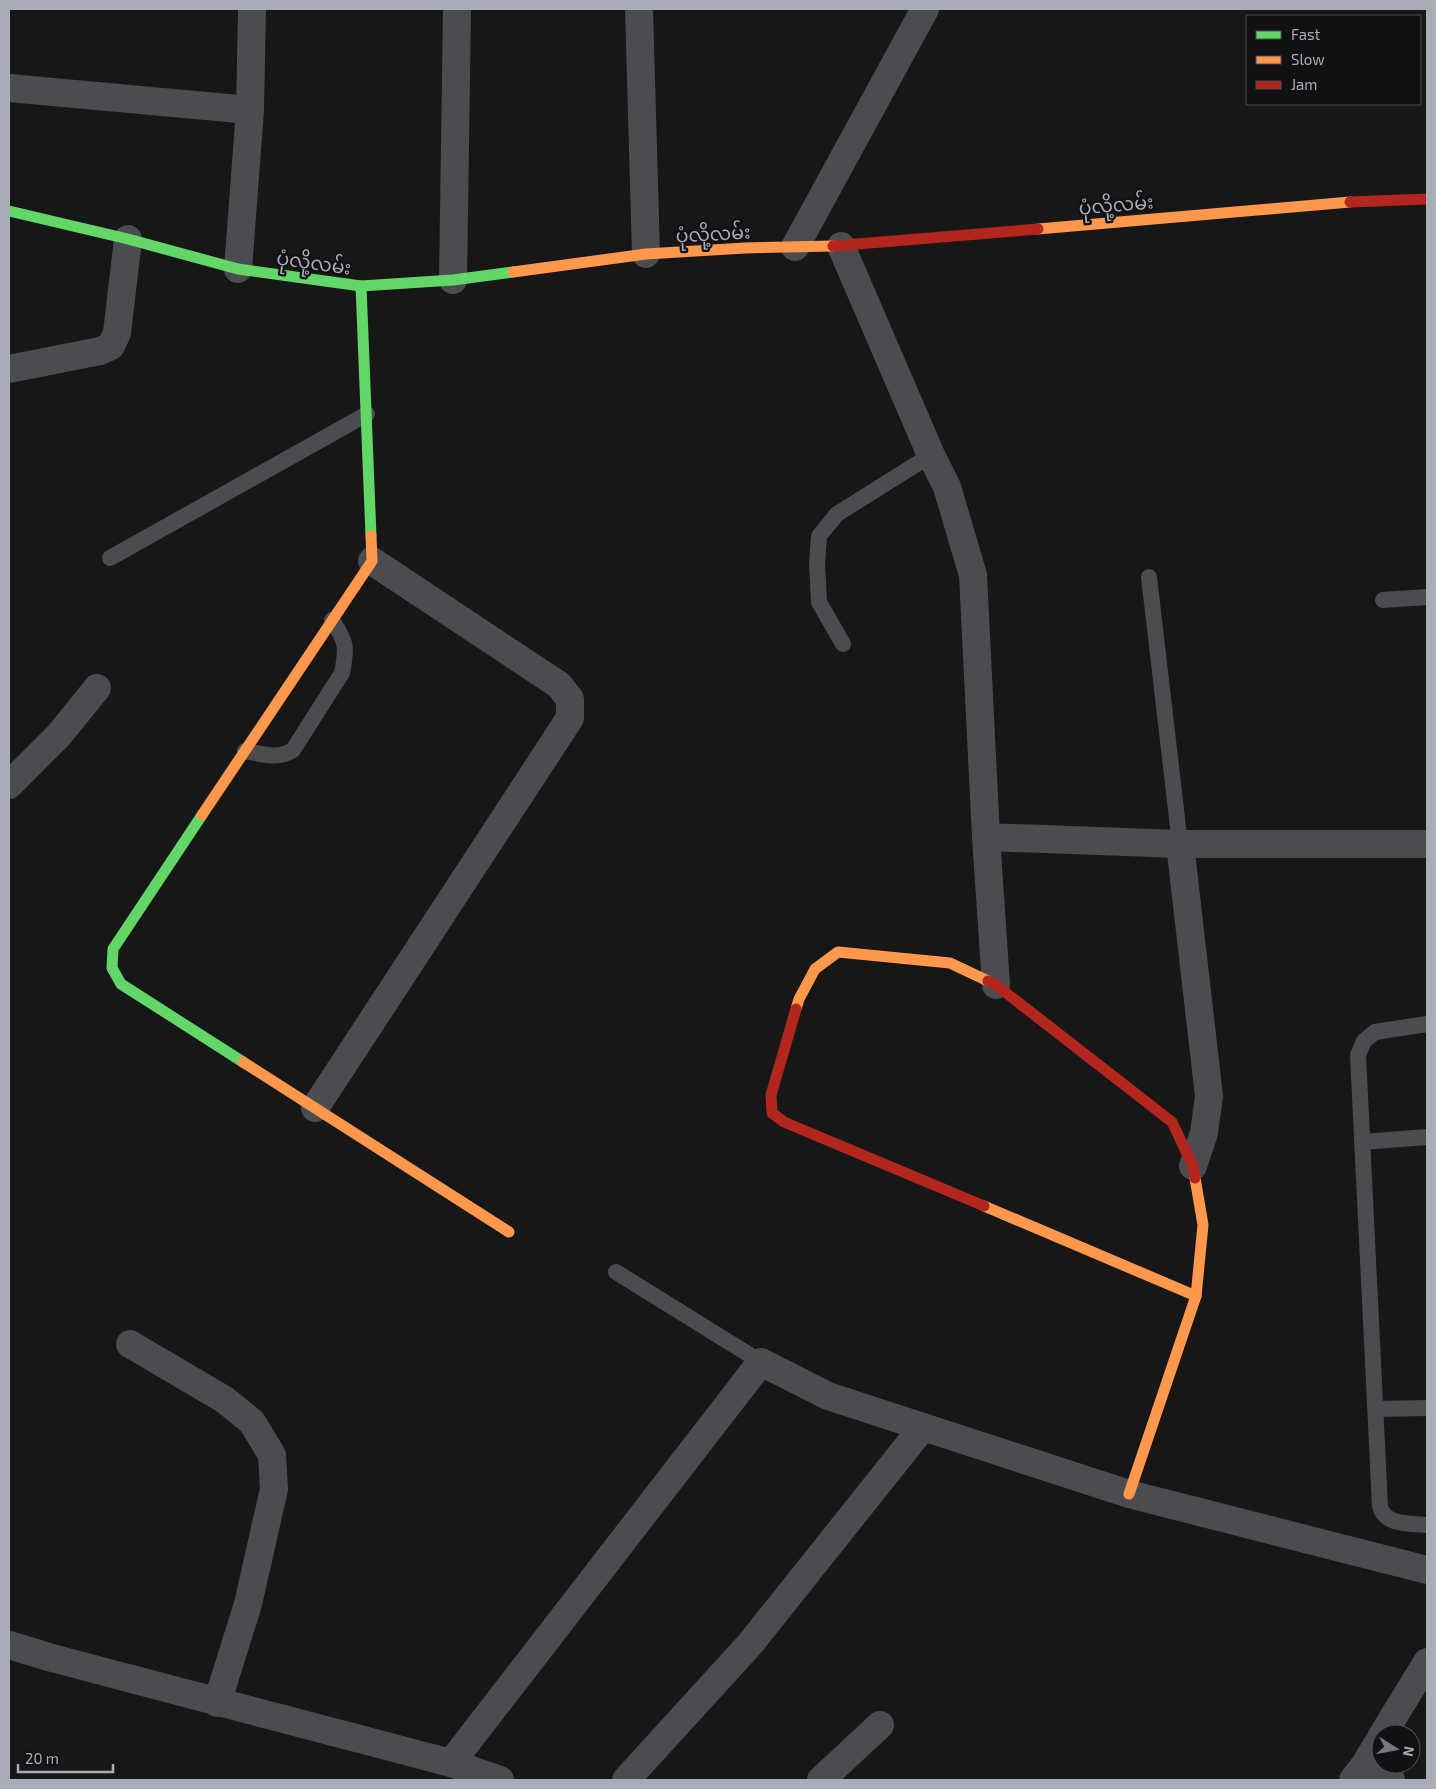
<svg xmlns="http://www.w3.org/2000/svg" width="1436" height="1789" viewBox="0 0 1436 1789" font-family="'Exo 2','Noto Sans Myanmar',sans-serif">
  <style>
    .lines { fill: none; stroke-linecap: round; stroke-linejoin: round }
    .lane { stroke: #4b4c50; stroke-width: 16 }
    .street { stroke: #4b4c50; stroke-width: 28 }
    .fast { stroke: #63d668; stroke-width: 11 }
    .slow { stroke: #ff974d; stroke-width: 11 }
    .jam { stroke: #b3261e; stroke-width: 11 }
    .labels { text-anchor: middle; dominant-baseline: central; stroke-width: 4.5; stroke-linejoin: round; paint-order: stroke }
    .street-label { font-size: 19px; fill: #a8adb8; stroke: #111113 }
  </style>
  <rect width="100%" height="100%" fill="#171717"/>
  <g class="lines">
    <!-- lane -->
    <g class="lane">
      <polyline points="110,558 367,414"/>
      <polyline points="1149,577 1180,844"/>
      <polyline points="1383,600 1427,597"/>
      <polyline points="843,644 819,602 817,564 819,536 837,514 931,455"/>
      <path d="M245,751c18,3 32,9 48,-1l49,-77c5,-26 5,-30 -10,-53"/>
      <path d="M1427,1024l-52,8 -11,9 -6,14 22,451c4,20 31,17 47,19"/>
      <polyline points="1363,1142 1427,1137"/>
      <polyline points="616,1272 761,1362"/>
      <polyline points="1376,1409 1427,1408"/>
    </g>
    <!-- street -->
    <g class="street">
      <polyline points="639,9 646,254"/>
      <polyline points="9,88 250,110"/>
      <polyline points="841,246 931,455 947,487 973,575 986,837 1180,844 1427,844"/>
      <polyline points="795,247 925,9"/>
      <polyline points="238,269 250,110 252,9"/>
      <polyline points="453,280 457,9"/>
      <polyline points="9,369 100,351 111,346 117,333 128,239"/>
      <polyline points="9,785 59,735 97,688"/>
      <polyline points="986,837 996,985"/>
      <polyline points="1180,844 1209,1096 1204,1133 1193,1166"/>
      <polyline points="315,1108 570,718 570,699 559,685 372,561"/>
      <polyline points="130,1344 225,1400 252,1422 272,1455 274,1489 248,1604 217,1703"/>
      <polyline points="9,1645 52,1658 451,1763 500,1780"/>
      <polyline points="1383,1734 1427,1662"/>
      <polyline points="451,1763 761,1362 828,1396 1129,1494 1427,1570"/>
      <polyline points="1364,1766 1391,1780"/>
      <polyline points="626,1780 750,1644 923,1427"/>
      <polyline points="821,1780 880,1725"/>
      <polyline points="1353,1780 1364,1766 1381,1738"/>
    </g>
    <!-- fast -->
    <g class="fast">
      <polyline points="9,211 128,239 238,269 361,286 453,280 513,272"/>
      <polyline points="361,286 371,536"/>
      <polyline points="202,815 113,949 112,968 121,984 243,1062"/>
    </g>
    <!-- slow -->
    <g class="slow">
      <polyline points="1038,229 1350,202"/>
      <polyline points="513,272 646,254 745,248 833,246"/>
      <polyline points="202,815 372,561 371,536"/>
      <polyline points="796,1009 799,999 815,969 838,952 950,963 988,981"/>
      <polyline points="243,1062 509,1232"/>
      <polyline points="984,1206 1196,1296"/>
      <polyline points="1129,1494 1196,1296 1203,1225 1195,1178"/>
    </g>
    <!-- jam -->
    <g class="jam">
      <polyline points="1350,202 1427,199"/>
      <polyline points="833,246 1038,229"/>
      <polyline points="988,981 996,985 1172,1122 1193,1166 1195,1178"/>
      <polyline points="796,1009 771,1095 772,1113 784,1122 984,1206"/>
    </g>
  </g>
  <g class="labels">
    <!-- street labels -->
    <g class="street-label">
      <text transform="translate(1116 204) rotate(-5)">ပုံလို့လမ်း</text>
      <text transform="translate(713 233) rotate(-3)">ပုံလို့လမ်း</text>
      <text transform="translate(314 262) rotate(8)">ပုံလို့လမ်း</text>
    </g>
  </g>
  <!-- border -->
  <rect width="1436" height="1789" fill="none" stroke="#a8adb8" stroke-width="20"/>
  <!-- legend -->
  <rect x="1246" y="15" width="175" height="90" fill="#111113" stroke="#4d4f55"/>
  <rect x="1256" y="31" width="25" height="8" fill="#63d668" stroke="#4d4f55"/>
  <text x="1291" y="40" font-size="15" fill="#a8adb8">Fast</text>
  <rect x="1256" y="56" width="25" height="8" fill="#ff974d" stroke="#4d4f55"/>
  <text x="1291" y="65" font-size="15" fill="#a8adb8">Slow</text>
  <rect x="1256" y="81" width="25" height="8" fill="#b3261e" stroke="#4d4f55"/>
  <text x="1291" y="90" font-size="15" fill="#a8adb8">Jam</text>
  <!-- north arrow -->
  <g transform="translate(1396 1749) rotate(101)"><circle r="24" fill="#111113" stroke="#4d4f55"/>
  <path d="M0-4L9 19L0 12L-9 19Z" fill="#757880"/>
  <text y="-8" font-size="14" font-weight="bold" text-anchor="middle" fill="#a8adb8">N</text>
  </g>
  <!-- scale -->
  <path d="M18 1764v8h95v-8" fill="none" stroke="#a8adb8" stroke-width="2.5"/>
  <text x="25" y="1764" font-size="15" fill="#a8adb8" stroke="#111113" stroke-width="4" paint-order="stroke">20 m</text>
</svg>
